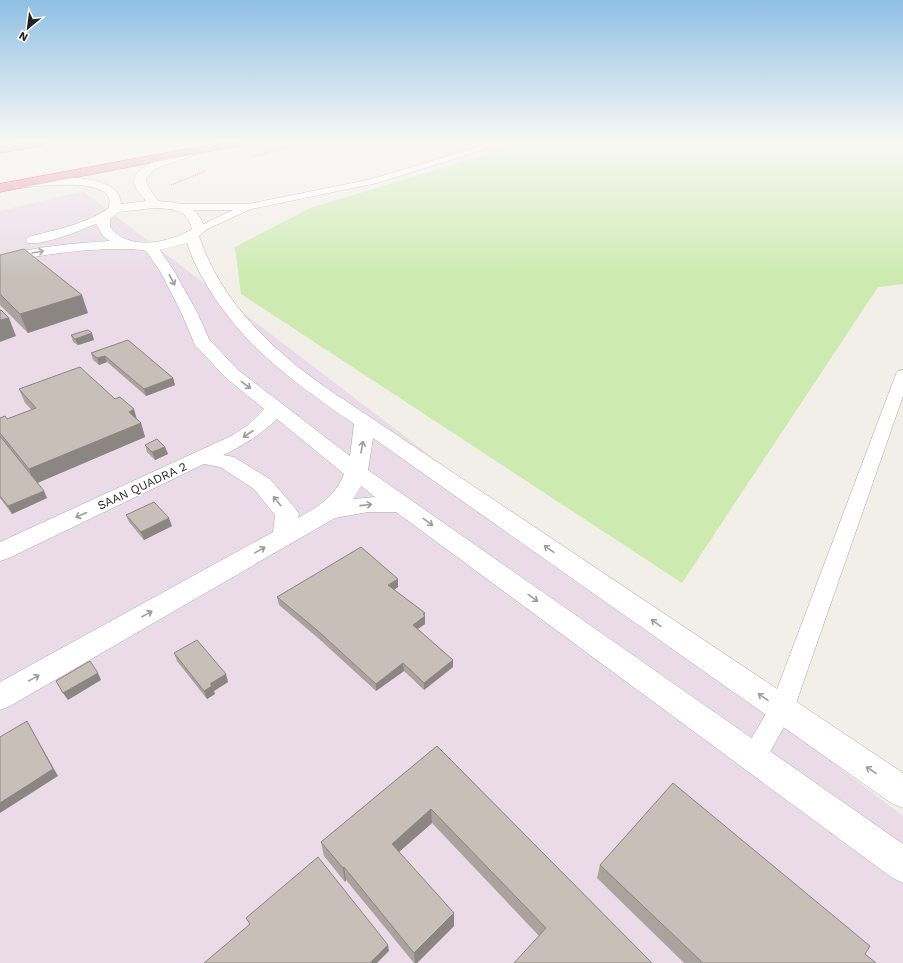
<svg xmlns="http://www.w3.org/2000/svg" width="903" height="963" viewBox="0 0 903 963" font-family="'Work Sans',sans-serif">
  <style>
    .industrial { fill: #ebdbe8 }
    .grass { fill: #cdebb0 }
    .lines { fill: none; stroke-linecap: round; stroke-linejoin: round }
    .lane-casing { stroke: #a9a9a9; stroke-width: 1 }
    .street-casing { stroke: #a9a9a9; stroke-width: 1 }
    .highway-casing { stroke: #dc2a67; stroke-width: 1 }
    .path { stroke: #fa8072; stroke-width: 1.5; stroke-dasharray: 1 1; stroke-linecap: butt }
    .lane { fill: #fff; fill-rule: evenodd }
    .street { fill: #fff; fill-rule: evenodd }
    .highway { fill: #e892a2; fill-rule: evenodd }
    .wall { fill: #aba49e }
    .shaded-wall { fill: #8b8681 }
    .building { fill: #c7bfb8; stroke: #8b8681 }
    .oneway { stroke: #9c9c9c }
    .labels { text-anchor: middle; dominant-baseline: central; stroke-width: 3; stroke-linejoin: round; paint-order: stroke }
    .street-label { font-size: 12px; fill: #222; stroke: #fff }
  </style>
  <rect width="100%" height="100%" fill="#f2efe9"/>
  <!-- industrial -->
  <polygon class="industrial" points="83,191 903,816 903,963 0,963 0,211"/>
  <!-- grass -->
  <polygon class="grass" points="525,143 903,143 903,284 878,287 682,583 241,294 235,247 310,208"/>
  <g class="lines">
    <defs>
      <g id="lane">
        <polygon points="490,143 505,143 377,183 251,209 199,233 195,232 194,230 195,228 233,210 179,210 174,207 179,204 248,204 372,179"/>
        <polygon points="903,370 903,396 794,709 762,766 753,770 744,766 740,758 771,705 896,374 898,371"/>
      </g>
      <path id="street" d="M188,151l4,1 1,2 -1,2 -30,10 -8,4 -8,8 1,7 11,16c25,2 39,4 48,29l-7,6c22,66 73,114 129,153l575,384v35l-12,-5 -518,-365 -5,32 535,374v39l-12,-6 -495,-365h-28l-33,6 -325,188 -10,4v-28l273,-150 2,-17 -21,-26 -34,-22 -16,-3 -195,94 -9,3v-19l231,-106 17,-11 16,-16 -38,-31 -31,-33 -14,-33 -21,-41 -14,-20c-5,-1 -10,-2 -15,-2 -43,-1 -89,5 -131,15v-8c36,-9 73,-13 110,-15l-7,-5 -7,-12c-14,6 -54,22 -68,19l-2,-3 2,-3c27,-7 58,-13 81,-29 0,-3 1,-7 0,-10 -7,-20 -72,-12 -89,-10l-4,-2 -2,-2 2,-2c22,-6 105,-12 105,22l25,-3c-3,-5 -11,-12 -12,-18 -3,-18 42,-29 54,-32zM154,208c19,1 32,0 38,21 -22,14 -66,23 -82,-3v-7l9,-7zM187,243c6,19 16,37 27,54 39,58 85,88 140,127l-4,32 -112,-86 -29,-31 -12,-27 -23,-41 -14,-21zM277,419l67,55c-8,22 -26,33 -46,44l1,-4 -4,-6 -25,-29 -36,-22 -11,-2c21,-10 37,-20 54,-36zM361,486l14,11 -22,2z"/>
      <g id="highway">
        <polygon points="20,143 47,143 42,146 0,153 0,147"/>
        <polygon points="219,143 243,143 238,146 0,192 0,184"/>
      </g>
    </defs>
    <!-- lane casing -->
    <use href="#lane" class="lane-casing"/>
    <!-- street casing -->
    <use href="#street" class="street-casing"/>
    <!-- highway casing -->
    <use href="#highway" class="highway-casing"/>
    <!-- path -->
    <g class="path">
      <polyline points="254,156 305,143"/>
      <polyline points="171,185 205,171"/>
    </g>
    <!-- lane -->
    <use href="#lane" class="lane"/>
    <!-- street -->
    <use href="#street" class="street"/>
    <!-- highway -->
    <use href="#highway" class="highway"/>
  </g>
  <!-- wall -->
  <g class="wall">
    <polygon points="0,255 88,313 28,333 0,305"/>
    <polygon points="71,335 94,340 78,345 73,342"/>
    <polygon points="128,340 173,378 175,385 146,396 107,362 99,365 93,360 91,353"/>
    <polygon points="19,389 137,419 141,423 145,437 37,483 47,498 12,514 0,498 0,418 7,419 32,410 25,403"/>
    <polygon points="145,445 165,447 168,454 155,460 147,452"/>
    <polygon points="126,515 172,526 144,540 129,522"/>
    <polygon points="398,579 398,587 394,590 425,613 425,624 418,629 453,660 453,667 424,690 404,671 376,691 318,638 279,605 277,597"/>
    <polygon points="174,653 228,682 214,691 215,694 207,699 177,661"/>
    <polygon points="437,746 652,963 539,936 432,823 399,852 454,926 417,963 414,963 346,880 345,882 324,856 321,842"/>
    <polygon points="600,865 865,954 876,963 684,963 597,878"/>
  </g>
  <!-- shaded-wall -->
  <g class="shaded-wall">
    <polygon points="82,295 88,313 28,333 20,314"/>
    <polygon points="9,318 16,336 0,342 0,320"/>
    <polygon points="92,333 94,340 78,345 75,339"/>
    <polygon points="105,356 107,362 99,365 97,358"/>
    <polygon points="173,378 175,385 146,396 144,389"/>
    <polygon points="134,409 138,423 141,423 145,437 35,484 29,469 129,412"/>
    <polygon points="165,447 168,454 155,460 152,452"/>
    <polygon points="44,491 47,498 12,514 8,506"/>
    <polygon points="169,518 172,526 144,540 141,532"/>
    <polygon points="398,579 398,587 389,593 388,585"/>
    <polygon points="425,613 425,624 413,632 413,625"/>
    <polygon points="453,660 453,667 424,690 424,683"/>
    <polygon points="403,663 404,671 376,691 376,684"/>
    <polygon points="98,673 101,680 68,700 63,693"/>
    <polygon points="226,674 228,682 214,691 215,694 207,699 204,691 210,684"/>
    <polygon points="27,721 58,776 0,813 0,803"/>
    <polygon points="431,809 432,823 393,857 392,844"/>
    <polygon points="344,867 346,880 345,882 343,868"/>
    <polygon points="454,913 454,926 417,963 415,963 414,953"/>
    <polygon points="388,945 389,951 377,963 370,963"/>
  </g>
  <!-- building -->
  <g class="building">
    <polygon points="24,249 82,295 20,314 0,294 0,255"/>
    <polygon points="0,310 1,310 9,318 0,320"/>
    <polygon points="88,330 92,333 75,339 71,335"/>
    <polygon points="128,340 173,378 144,389 105,356 97,358 91,353"/>
    <polygon points="80,367 115,399 120,397 134,409 129,412 141,423 29,469 0,433 0,418 5,416 7,419 36,408 19,389"/>
    <polygon points="0,436 44,491 8,506 0,496"/>
    <polygon points="157,439 165,447 152,452 145,445"/>
    <polygon points="154,502 169,518 141,532 126,515"/>
    <polygon points="361,547 398,579 388,585 425,613 423,614 425,616 413,625 453,660 424,683 403,663 376,684 317,630 277,597"/>
    <polygon points="197,640 226,674 210,684 212,686 204,691 174,653"/>
    <polygon points="90,661 98,673 63,693 56,681"/>
    <polygon points="27,721 53,769 0,803 0,737"/>
    <polygon points="437,746 652,963 514,963 546,928 431,809 392,844 454,913 414,953 344,867 343,868 321,842"/>
    <polygon points="673,783 870,946 865,954 876,963 703,963 600,865"/>
    <polygon points="318,857 388,945 370,963 204,963 250,924 246,918"/>
  </g>
  <!-- one-way arrows -->
  <defs><path id="oneway-shaft" d="M-6 0H5M1.5-3L5.5 0L1.5 3" fill="none" stroke-width="1.6" stroke-linecap="round" stroke-linejoin="round"/></defs>
  <g class="oneway">
    <use href="#oneway-shaft" transform="translate(38 252) rotate(-10)"/>
    <use href="#oneway-shaft" transform="translate(172 280) rotate(62)"/>
    <use href="#oneway-shaft" transform="translate(246 385) rotate(37)"/>
    <use href="#oneway-shaft" transform="translate(248 434) rotate(147)"/>
    <use href="#oneway-shaft" transform="translate(362 447) rotate(-80)"/>
    <use href="#oneway-shaft" transform="translate(277 501) rotate(-129)"/>
    <use href="#oneway-shaft" transform="translate(366 505) rotate(-6)"/>
    <use href="#oneway-shaft" transform="translate(81 515) rotate(155)"/>
    <use href="#oneway-shaft" transform="translate(428 522) rotate(36)"/>
    <use href="#oneway-shaft" transform="translate(549 549) rotate(-145)"/>
    <use href="#oneway-shaft" transform="translate(260 550) rotate(-29)"/>
    <use href="#oneway-shaft" transform="translate(533 598) rotate(36)"/>
    <use href="#oneway-shaft" transform="translate(147 614) rotate(-29)"/>
    <use href="#oneway-shaft" transform="translate(656 623) rotate(-145)"/>
    <use href="#oneway-shaft" transform="translate(34 678) rotate(-29)"/>
    <use href="#oneway-shaft" transform="translate(763 697) rotate(-145)"/>
    <use href="#oneway-shaft" transform="translate(871 770) rotate(-146)"/>
  </g>
  <!-- sky -->
  <linearGradient id="sky" x2="0" y2="1"><stop stop-color="#8fc0e4"/><stop offset="0.51" stop-color="#f9f8f5"/><stop offset="1" stop-color="#f9f8f5" stop-opacity="0"/></linearGradient>
  <rect width="903" height="278" fill="url(#sky)"/>
  <g class="labels">
    <!-- street labels -->
    <g class="street-label">
      <text transform="translate(142 486) rotate(-25)">SAAN QUADRA 2</text>
    </g>
  </g>
  <!-- north arrow -->
  <g transform="translate(28 28) rotate(209)" stroke="#ffffff" stroke-width="3" paint-order="stroke">
  <path d="M0-3L7 15L0 10L-7 15Z" fill="#222222"/>
  <text y="-6" font-size="11" font-weight="bold" text-anchor="middle" fill="#222222">N</text>
  </g>
</svg>
